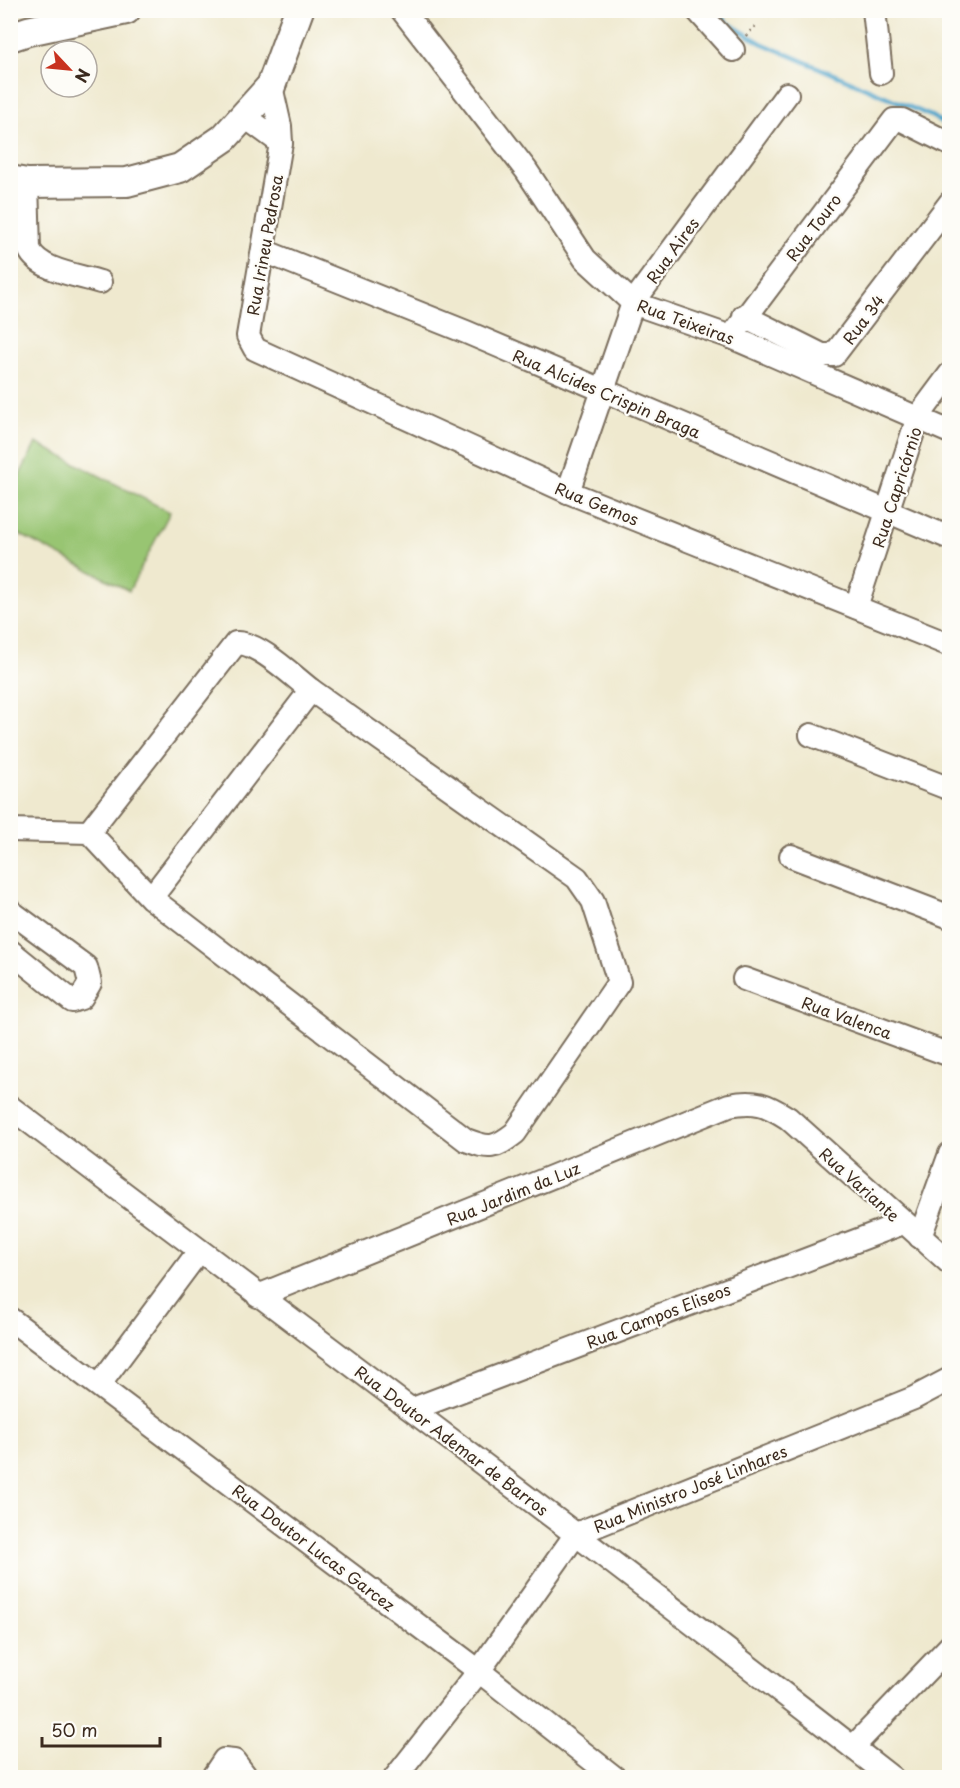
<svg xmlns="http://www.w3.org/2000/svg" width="960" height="1788" viewBox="0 0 960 1788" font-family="'Playpen Sans',sans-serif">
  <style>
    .green { fill: #98c572; stroke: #6a7848; stroke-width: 1.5 }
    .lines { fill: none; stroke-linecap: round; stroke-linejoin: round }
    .stream { stroke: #4fa5cb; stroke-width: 4.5 }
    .minor-casing { stroke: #7a6d5c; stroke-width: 26 }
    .major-casing { stroke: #7a6d5c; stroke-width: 32 }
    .path { stroke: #7a6d5c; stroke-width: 3; stroke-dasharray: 1.5 4.5; stroke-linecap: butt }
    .minor { stroke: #fff; stroke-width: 22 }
    .major { stroke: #fff; stroke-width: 28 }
    .labels { text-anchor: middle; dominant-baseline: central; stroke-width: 4.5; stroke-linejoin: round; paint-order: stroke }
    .street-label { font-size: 16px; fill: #3b2a1e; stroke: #fdfcf7 }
  </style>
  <rect width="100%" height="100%" fill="#fdfcf7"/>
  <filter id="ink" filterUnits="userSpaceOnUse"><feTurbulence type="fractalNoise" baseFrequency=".0167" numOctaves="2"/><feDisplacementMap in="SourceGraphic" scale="12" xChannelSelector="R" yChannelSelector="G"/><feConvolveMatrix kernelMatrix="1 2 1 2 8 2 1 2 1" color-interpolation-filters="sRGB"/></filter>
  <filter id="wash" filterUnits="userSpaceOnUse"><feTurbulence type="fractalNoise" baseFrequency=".008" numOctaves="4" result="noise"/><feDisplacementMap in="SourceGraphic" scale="24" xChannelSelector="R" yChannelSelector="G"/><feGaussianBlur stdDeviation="1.35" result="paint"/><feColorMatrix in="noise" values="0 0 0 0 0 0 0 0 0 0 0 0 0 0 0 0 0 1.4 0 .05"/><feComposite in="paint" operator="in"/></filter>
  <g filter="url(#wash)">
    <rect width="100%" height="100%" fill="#efe9cf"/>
    <!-- green -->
    <polygon class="green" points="36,443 170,512 129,591 11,530 11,492"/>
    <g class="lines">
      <!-- stream -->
      <polyline class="stream" points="719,10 726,22 761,43 931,116 950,127"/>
    </g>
  </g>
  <g filter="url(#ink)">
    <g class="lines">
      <defs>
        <g id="minor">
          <polyline points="402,10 526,170 585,259 633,303 731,337 950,432"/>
          <polyline points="697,10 733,50"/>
          <polyline points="874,10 881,73"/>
          <polyline points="271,86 280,126 281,143 248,336 255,349 568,492 950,645"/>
          <polyline points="244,116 281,143"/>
          <path d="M27,183l2,66c10,22 50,26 71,33"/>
          <polyline points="264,251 466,332 950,538"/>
          <polyline points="744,316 822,355 834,355 950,203"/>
          <polyline points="731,337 894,120 902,120 950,144"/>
          <polyline points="568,492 633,303 787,94"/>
          <polyline points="856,607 918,417 950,374"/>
          <polyline points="811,735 950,789"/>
          <path d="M10,830l79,2 62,66 315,242c24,9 28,9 49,-7l104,-151 -26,-81 -16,-23 -266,-188 -160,208"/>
          <path d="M89,832l147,-189c21,-2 58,34 75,47"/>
          <polyline points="791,856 950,917"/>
          <polyline points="10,911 86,967 90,983 81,998 72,1001 10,951"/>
          <polyline points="744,979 950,1055"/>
          <path d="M10,1107c294,223 591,443 882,671"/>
          <polyline points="920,1237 950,1154"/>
          <path d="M258,1296l471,-191c27,-5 37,-1 59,13l162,145"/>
          <polyline points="10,1319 479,1671 615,1778"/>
          <polyline points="100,1384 199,1251"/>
          <polyline points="413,1409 903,1223"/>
          <polyline points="853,1747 950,1646"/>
          <polyline points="212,1778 224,1760 234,1761 247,1778"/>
          <polyline points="395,1778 479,1671 576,1534 914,1398 950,1379"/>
        </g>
        <g id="major">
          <polyline points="10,37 28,31 126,10"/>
          <polyline points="10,180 27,183 127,182 180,168 224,138 271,86 299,10"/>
        </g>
      </defs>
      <!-- minor casing -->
      <use href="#minor" class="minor-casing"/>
      <!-- major casing -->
      <use href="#major" class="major-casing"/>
      <!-- path -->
      <polyline class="path" points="746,36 757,24"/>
      <!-- minor -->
      <use href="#minor" class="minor"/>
      <!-- major -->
      <use href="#major" class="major"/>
    </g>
  </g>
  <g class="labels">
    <!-- street labels -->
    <g class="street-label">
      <text transform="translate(813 227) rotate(-53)">Rua Touro</text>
      <text transform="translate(264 245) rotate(-80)">Rua Irineu Pedrosa</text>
      <text transform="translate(672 250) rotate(-54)">Rua Aires</text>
      <text transform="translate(863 319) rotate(-53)">Rua 34</text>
      <text transform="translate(686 321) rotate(20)">Rua Teixeiras</text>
      <text transform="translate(607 393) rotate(23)">Rua Alcides Crispin Braga</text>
      <text transform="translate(896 487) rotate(-72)">Rua Capricórnio</text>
      <text transform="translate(597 503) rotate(22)">Rua Gemos</text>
      <text transform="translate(847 1017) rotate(20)">Rua Valenca</text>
      <text transform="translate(860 1184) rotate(42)">Rua Variante</text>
      <text transform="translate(513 1193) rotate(-22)">Rua Jardim da Luz</text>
      <text transform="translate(658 1315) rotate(-21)">Rua Campos Eliseos</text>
      <text transform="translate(452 1440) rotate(37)">Rua Doutor Ademar de Barros</text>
      <text transform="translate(690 1488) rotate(-22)">Rua Ministro José Linhares</text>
      <text transform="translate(314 1547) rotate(37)">Rua Doutor Lucas Garcez</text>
    </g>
  </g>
  <!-- margin -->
  <rect width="960" height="1788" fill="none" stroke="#fdfcf7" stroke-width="36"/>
  <!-- north arrow -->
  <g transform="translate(69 69) rotate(116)"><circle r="28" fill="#fdfcf7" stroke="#afa8a0" stroke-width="1.5"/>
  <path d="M0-4.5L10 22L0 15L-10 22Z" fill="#c8321e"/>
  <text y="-9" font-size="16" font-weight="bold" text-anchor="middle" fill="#3b2a1e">N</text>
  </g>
  <!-- scale -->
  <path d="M42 1737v9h118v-9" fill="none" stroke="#3b2a1e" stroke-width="3"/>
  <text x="51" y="1737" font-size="18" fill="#3b2a1e" stroke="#fdfcf7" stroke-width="4.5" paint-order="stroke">50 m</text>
</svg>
